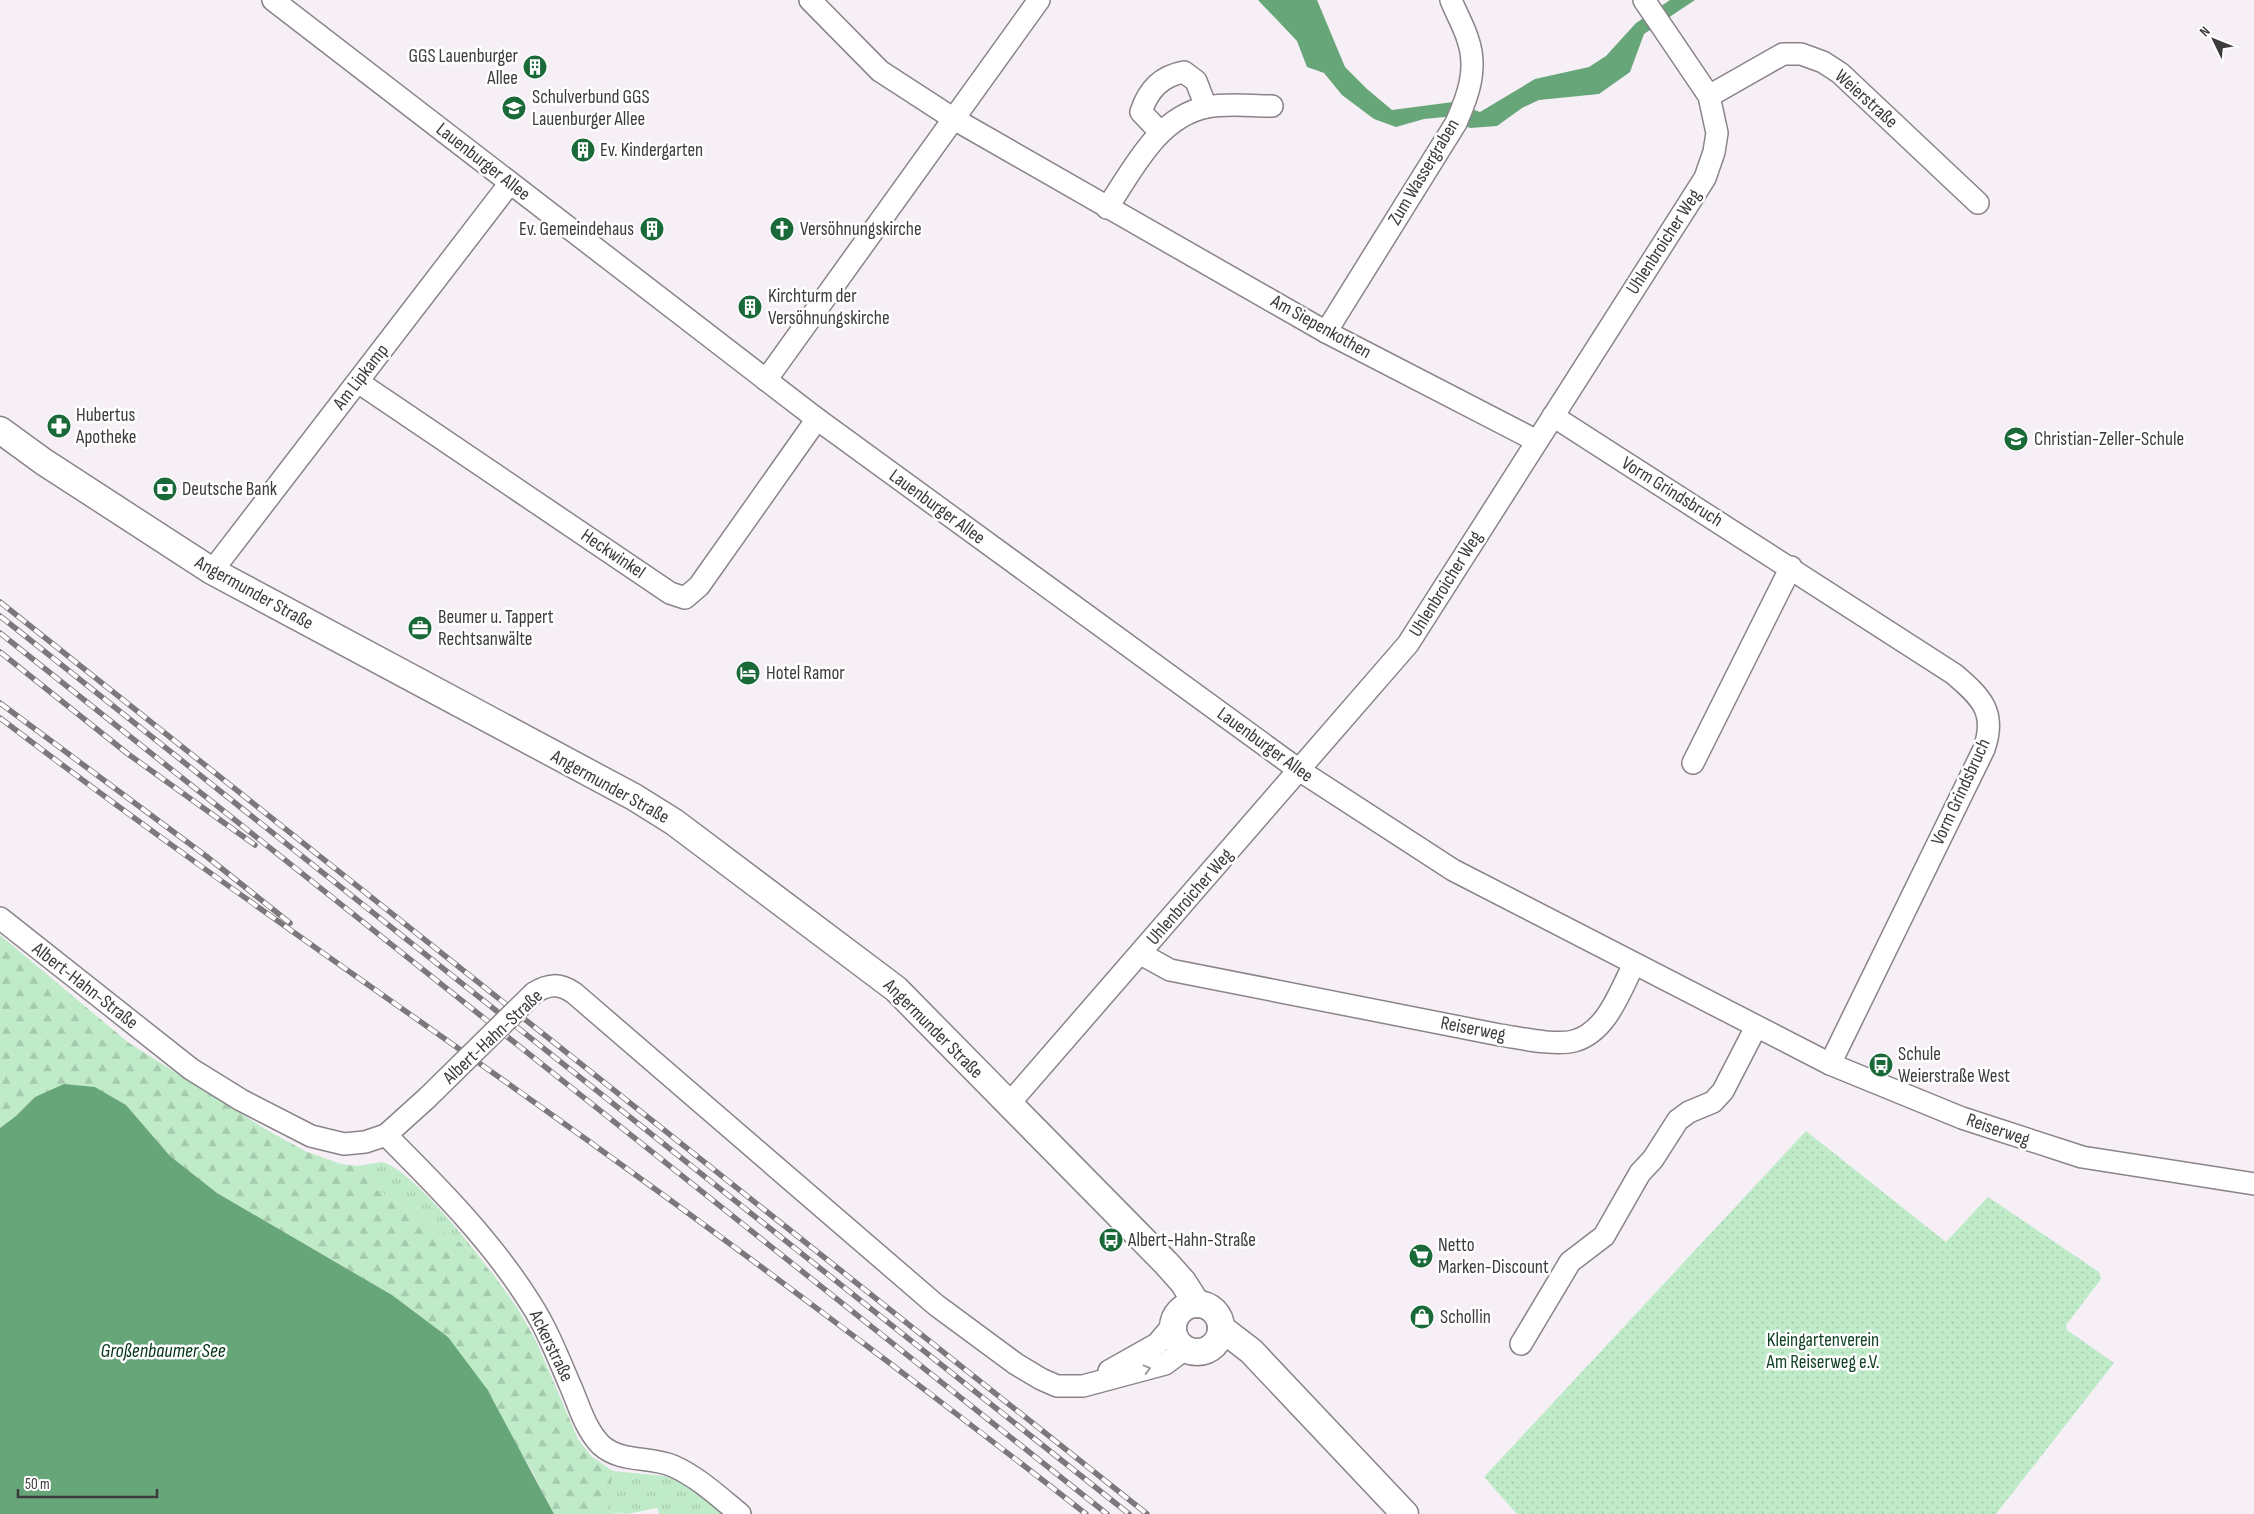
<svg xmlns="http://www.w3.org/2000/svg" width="2254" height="1514" viewBox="0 0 2254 1514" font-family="'Sofia Sans Condensed',sans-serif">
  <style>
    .grass { fill: url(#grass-tufts) }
    .forest { fill: url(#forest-firs) }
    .garden { fill: url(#garden-dots) }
    .water { fill: #67a678 }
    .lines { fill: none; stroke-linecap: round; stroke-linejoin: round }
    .minor-casing { stroke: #8a848a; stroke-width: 24 }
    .major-casing { stroke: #8a848a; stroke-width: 29 }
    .minor { stroke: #fff; stroke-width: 21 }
    .major { stroke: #fff; stroke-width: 26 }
    .rail-casing { stroke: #7b777a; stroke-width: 5.5 }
    .rail { stroke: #fff; stroke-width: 4; stroke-dasharray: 11; stroke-linecap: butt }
    .minor-bridge-casing { stroke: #8a848a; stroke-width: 24; stroke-linecap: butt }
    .minor-bridge { stroke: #fff; stroke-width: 21 }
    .oneway { stroke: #9e9c9e }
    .labels { text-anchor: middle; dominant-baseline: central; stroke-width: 5; stroke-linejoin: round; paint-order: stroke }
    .poi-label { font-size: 19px; fill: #3d3a3c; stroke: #fff; text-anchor: start }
    .street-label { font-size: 19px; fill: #3d3a3c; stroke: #fff }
    .park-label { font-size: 19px; fill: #114223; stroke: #fff }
    .water-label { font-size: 20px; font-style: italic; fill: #003416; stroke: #fff }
  </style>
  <defs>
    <pattern id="grass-tufts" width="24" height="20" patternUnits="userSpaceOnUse" patternTransform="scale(1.25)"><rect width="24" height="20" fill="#bfebc9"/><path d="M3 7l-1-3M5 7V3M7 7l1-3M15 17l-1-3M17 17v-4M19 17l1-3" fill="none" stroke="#a5caae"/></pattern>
    <pattern id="forest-firs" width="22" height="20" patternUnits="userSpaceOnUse" patternTransform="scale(1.25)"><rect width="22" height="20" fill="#bfebc9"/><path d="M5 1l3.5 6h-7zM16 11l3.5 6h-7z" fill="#a5caae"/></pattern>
    <pattern id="garden-dots" width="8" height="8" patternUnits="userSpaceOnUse" patternTransform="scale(1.25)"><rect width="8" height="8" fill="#bfebc9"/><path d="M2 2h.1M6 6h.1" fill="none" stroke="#a5caae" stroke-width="1.8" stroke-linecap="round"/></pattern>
  </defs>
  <rect width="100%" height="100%" fill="#f6eff6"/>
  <!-- grass -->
  <g class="grass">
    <path d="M382,1162c31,8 90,85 111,112l-32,-31 -41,-24 -43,-29 -20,-24z"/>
    <polygon points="613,1471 664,1476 690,1483 728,1514 659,1514 657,1508 627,1514 607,1511"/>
  </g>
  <!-- forest -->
  <polygon class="forest" points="0,935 129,1043 267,1130 305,1151 341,1164 357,1166 377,1190 420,1219 461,1243 493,1274 518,1309 536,1341 578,1439 591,1456 613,1471 607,1511 622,1514 554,1514 531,1469 448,1337 392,1295 217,1193 170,1156 126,1105 95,1087 35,1097 16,1116 0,1128"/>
  <!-- garden -->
  <polygon class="garden" points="1806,1131 1946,1242 1988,1197 2099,1272 2101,1279 2066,1325 2067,1330 2114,1363 1996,1514 1517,1514 1484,1477"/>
  <!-- water -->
  <g class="water">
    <polygon points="1258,0 1317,0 1345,67 1367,89 1392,110 1453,102 1480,112 1535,79 1589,67 1606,56 1636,23 1670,0 1695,0 1644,34 1630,72 1599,94 1539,100 1522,108 1497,126 1470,128 1445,117 1424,119 1396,127 1374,119 1342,95 1324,73 1307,67 1297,41"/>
    <polygon points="64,1084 95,1087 126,1105 170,1156 217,1193 392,1295 448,1337 487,1389 554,1514 0,1514 0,1128 16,1116 35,1097"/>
  </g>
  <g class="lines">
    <defs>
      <g id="minor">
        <polyline points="273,0 817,419 1299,770 1453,870 1830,1064 1962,1118 2082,1157 2254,1184"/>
        <polyline points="810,0 880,71 954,119 1326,332 1537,441"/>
        <polyline points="1709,96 1783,54 1801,54 1823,62 1840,73 1978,203"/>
        <path d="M1160,132l-19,-20c7,-22 20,-36 43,-40l12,9 10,26"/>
        <path d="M1107,208c26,-38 50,-91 100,-101 20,-4 43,-1 65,-1"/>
        <path d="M1326,332l130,-209c12,-27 22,-54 12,-83 -4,-14 -12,-27 -17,-40"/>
        <polyline points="766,380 1039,0"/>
        <polyline points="358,382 670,593 685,598 699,586 817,419"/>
        <path d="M1553,416l401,258c27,23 43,38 30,75l-154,315"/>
        <polyline points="212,571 510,183"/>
        <polyline points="1693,763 1791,567"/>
        <polyline points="0,918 191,1069 241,1100 311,1136 344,1144 365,1142 386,1135 427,1098"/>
        <path d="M1141,954l29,16 330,65c20,3 55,11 74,6 33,-9 46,-50 60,-77"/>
        <path d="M534,993c14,-9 25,-10 40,0l362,312 80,59 25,15 16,7h26l82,-22 20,-15"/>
        <polyline points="1008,1105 1408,644 1705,178 1714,152 1717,133 1709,96 1644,0"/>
        <path d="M386,1135c52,52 105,105 145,169 16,25 27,53 39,81 9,20 15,44 31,60 20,18 48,11 72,21 25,11 46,31 67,48"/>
        <polyline points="1521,1344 1570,1262 1604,1236 1640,1173 1653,1159 1678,1120 1689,1112 1713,1102 1723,1091 1756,1027"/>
        <polyline points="1109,1371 1157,1344 1173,1325"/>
      </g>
      <g id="major">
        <polyline points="0,430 44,462 212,571 634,797 674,822 896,989 1166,1263 1183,1282 1197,1304"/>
        <circle cx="1197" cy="1328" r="24"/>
        <polyline points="1221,1328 1251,1351 1405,1514"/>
      </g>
    </defs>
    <!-- minor casing -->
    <use href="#minor" class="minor-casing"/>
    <!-- major casing -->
    <use href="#major" class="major-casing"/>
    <!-- minor -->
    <use href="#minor" class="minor"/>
    <!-- major -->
    <use href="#major" class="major"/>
    <defs>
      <g id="rail">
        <polyline points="0,602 1147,1514"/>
        <polyline points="0,616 1129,1514"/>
        <polyline points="0,633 1107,1514"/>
        <polyline points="0,652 128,754 255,845"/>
        <polyline points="0,703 206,856 290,923"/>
        <path d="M0,718c190,145 388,279 583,419 170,122 338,248 503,377"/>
      </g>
    </defs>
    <!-- rail casing -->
    <use href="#rail" class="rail-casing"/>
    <!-- rail -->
    <use href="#rail" class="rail"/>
    <defs>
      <polyline id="minor-bridge" points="427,1098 534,993"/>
    </defs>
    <!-- minor-bridge casing -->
    <use href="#minor-bridge" class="minor-bridge-casing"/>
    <!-- minor-bridge -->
    <use href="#minor-bridge" class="minor-bridge"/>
  </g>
  <!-- one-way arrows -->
  <defs><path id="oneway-chevron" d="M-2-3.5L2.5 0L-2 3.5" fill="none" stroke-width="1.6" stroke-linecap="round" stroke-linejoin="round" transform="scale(1.25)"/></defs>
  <use class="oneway" href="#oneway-chevron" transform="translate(1147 1369) rotate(-15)"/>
  <!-- icons -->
  <defs>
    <symbol id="building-disc" viewBox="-11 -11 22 22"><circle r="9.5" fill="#1a6938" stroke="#fff"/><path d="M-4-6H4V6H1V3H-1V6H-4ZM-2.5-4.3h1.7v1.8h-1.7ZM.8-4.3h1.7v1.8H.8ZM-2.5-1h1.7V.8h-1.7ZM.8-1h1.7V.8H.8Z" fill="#fff"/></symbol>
    <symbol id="school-disc" viewBox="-11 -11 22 22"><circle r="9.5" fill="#1a6938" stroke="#fff"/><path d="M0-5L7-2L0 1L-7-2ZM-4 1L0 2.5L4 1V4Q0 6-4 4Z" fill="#fff"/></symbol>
    <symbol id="church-disc" viewBox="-11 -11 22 22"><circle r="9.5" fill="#1a6938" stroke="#fff"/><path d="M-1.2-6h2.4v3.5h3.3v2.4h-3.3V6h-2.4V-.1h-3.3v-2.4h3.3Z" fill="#fff"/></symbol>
    <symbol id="pharmacy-disc" viewBox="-11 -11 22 22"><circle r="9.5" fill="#1a6938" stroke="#fff"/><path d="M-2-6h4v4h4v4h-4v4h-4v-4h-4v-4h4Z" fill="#fff"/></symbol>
    <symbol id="bank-disc" viewBox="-11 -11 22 22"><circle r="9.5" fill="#1a6938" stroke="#fff"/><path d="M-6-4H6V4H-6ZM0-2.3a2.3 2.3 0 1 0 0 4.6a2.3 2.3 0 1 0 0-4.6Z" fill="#fff"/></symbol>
    <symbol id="office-disc" viewBox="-11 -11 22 22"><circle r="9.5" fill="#1a6938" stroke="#fff"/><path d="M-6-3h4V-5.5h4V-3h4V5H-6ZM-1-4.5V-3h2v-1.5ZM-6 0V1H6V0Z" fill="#fff"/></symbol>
    <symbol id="hotel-disc" viewBox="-11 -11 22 22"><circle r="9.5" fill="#1a6938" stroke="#fff"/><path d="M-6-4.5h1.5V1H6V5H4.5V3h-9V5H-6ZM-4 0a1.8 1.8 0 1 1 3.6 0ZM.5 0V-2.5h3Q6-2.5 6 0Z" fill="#fff"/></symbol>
    <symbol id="bus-disc" viewBox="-11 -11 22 22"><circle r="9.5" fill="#1a6938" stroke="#fff"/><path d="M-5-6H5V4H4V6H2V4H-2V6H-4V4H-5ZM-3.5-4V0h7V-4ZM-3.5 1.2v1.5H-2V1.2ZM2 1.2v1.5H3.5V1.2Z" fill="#fff"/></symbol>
    <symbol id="supermarket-disc" viewBox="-11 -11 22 22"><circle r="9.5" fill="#1a6938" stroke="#fff"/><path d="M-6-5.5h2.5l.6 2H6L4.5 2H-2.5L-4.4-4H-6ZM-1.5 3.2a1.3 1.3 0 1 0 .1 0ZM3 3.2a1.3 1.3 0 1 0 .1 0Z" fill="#fff"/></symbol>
    <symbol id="shop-disc" viewBox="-11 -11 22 22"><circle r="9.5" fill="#1a6938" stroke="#fff"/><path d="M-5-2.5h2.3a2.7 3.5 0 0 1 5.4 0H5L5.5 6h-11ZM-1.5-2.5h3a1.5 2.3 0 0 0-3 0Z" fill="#fff"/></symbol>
  </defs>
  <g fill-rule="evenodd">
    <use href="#building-disc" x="521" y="53" width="28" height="28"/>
    <use href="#school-disc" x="500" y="94" width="28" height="28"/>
    <use href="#building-disc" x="569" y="136" width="28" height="28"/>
    <use href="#building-disc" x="638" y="215" width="28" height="28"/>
    <use href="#church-disc" x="768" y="215" width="28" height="28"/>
    <use href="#building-disc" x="736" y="293" width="28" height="28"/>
    <use href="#pharmacy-disc" x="45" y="412" width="28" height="28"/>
    <use href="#school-disc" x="2002" y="425" width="28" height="28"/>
    <use href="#bank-disc" x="151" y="475" width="28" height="28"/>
    <use href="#office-disc" x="406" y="614" width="28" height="28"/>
    <use href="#hotel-disc" x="734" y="659" width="28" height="28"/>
    <use href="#bus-disc" x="1867" y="1051" width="28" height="28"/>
    <use href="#bus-disc" x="1097" y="1226" width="28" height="28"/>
    <use href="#supermarket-disc" x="1407" y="1242" width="28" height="28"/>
    <use href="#shop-disc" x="1408" y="1303" width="28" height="28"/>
  </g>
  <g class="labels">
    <!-- poi labels -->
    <g class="poi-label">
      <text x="518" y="56" text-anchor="end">GGS Lauenburger<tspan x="518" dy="22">Allee</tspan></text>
      <text x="532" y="97">Schulverbund GGS<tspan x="532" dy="22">Lauenburger Allee</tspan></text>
      <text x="600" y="150">Ev. Kindergarten</text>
      <text x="634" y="229" text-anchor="end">Ev. Gemeindehaus</text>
      <text x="800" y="229">Versöhnungskirche</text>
      <text x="768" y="296">Kirchturm der<tspan x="768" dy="22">Versöhnungskirche</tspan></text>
      <text x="76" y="415">Hubertus<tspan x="76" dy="22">Apotheke</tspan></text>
      <text x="2034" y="439">Christian-Zeller-Schule</text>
      <text x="182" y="489">Deutsche Bank</text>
      <text x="438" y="617">Beumer u. Tappert<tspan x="438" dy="22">Rechtsanwälte</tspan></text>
      <text x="766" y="673">Hotel Ramor</text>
      <text x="1898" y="1054">Schule<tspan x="1898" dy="22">Weierstraße West</tspan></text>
      <text x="1128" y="1240">Albert-Hahn-Straße</text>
      <text x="1438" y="1245">Netto<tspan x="1438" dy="22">Marken-Discount</tspan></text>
      <text x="1440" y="1317">Schollin</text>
    </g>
    <!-- street labels -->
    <g class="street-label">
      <text transform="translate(1866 99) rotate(42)">Weierstraße</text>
      <text transform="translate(483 162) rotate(38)">Lauenburger Allee</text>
      <text transform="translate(1424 172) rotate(-59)">Zum Wassergraben</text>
      <text transform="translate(1664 242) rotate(-57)">Uhlenbroicher Weg</text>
      <text transform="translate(1321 327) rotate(29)">Am Siepenkothen</text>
      <text transform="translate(361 377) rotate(-52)">Am Lipkamp</text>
      <text transform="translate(1672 492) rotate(32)">Vorm Grindsbruch</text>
      <text transform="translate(937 507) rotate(36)">Lauenburger Allee</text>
      <text transform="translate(613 554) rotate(34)">Heckwinkel</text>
      <text transform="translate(1446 584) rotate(-58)">Uhlenbroicher Weg</text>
      <text transform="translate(254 593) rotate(29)">Angermunder Straße</text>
      <text transform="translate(1265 745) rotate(36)">Lauenburger Allee</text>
      <text transform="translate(610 787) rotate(29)">Angermunder Straße</text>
      <text transform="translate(1961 792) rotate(-65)">Vorm Grindsbruch</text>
      <text transform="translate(1190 897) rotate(-49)">Uhlenbroicher Weg</text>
      <text transform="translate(85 986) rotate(38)">Albert-Hahn-Straße</text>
      <text transform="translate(933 1029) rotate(45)">Angermunder Straße</text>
      <text transform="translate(1473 1029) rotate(11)">Reiserweg</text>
      <text transform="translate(493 1037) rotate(-43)">Albert-Hahn-Straße</text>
      <text transform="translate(1998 1130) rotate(19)">Reiserweg</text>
      <text transform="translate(551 1346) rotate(64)">Ackerstraße</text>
    </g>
    <!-- park labels -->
    <g class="park-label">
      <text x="1823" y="1340">Kleingartenverein<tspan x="1823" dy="22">Am Reiserweg e.V.</tspan></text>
    </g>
    <!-- water labels -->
    <g class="water-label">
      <text x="163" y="1351">Großenbaumer See</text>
    </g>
  </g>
  <!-- north arrow -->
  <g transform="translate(2214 40) rotate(313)" stroke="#ffffff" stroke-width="4" paint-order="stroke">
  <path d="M0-4L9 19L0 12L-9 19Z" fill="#3d3a3c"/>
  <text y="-8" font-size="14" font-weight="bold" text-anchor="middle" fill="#3d3a3c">N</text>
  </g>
  <!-- scale -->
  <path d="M18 1489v8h139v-8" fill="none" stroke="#3d3a3c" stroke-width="2.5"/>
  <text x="25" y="1489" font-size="15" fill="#3d3a3c" stroke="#ffffff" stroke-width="4" paint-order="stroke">50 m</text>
</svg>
